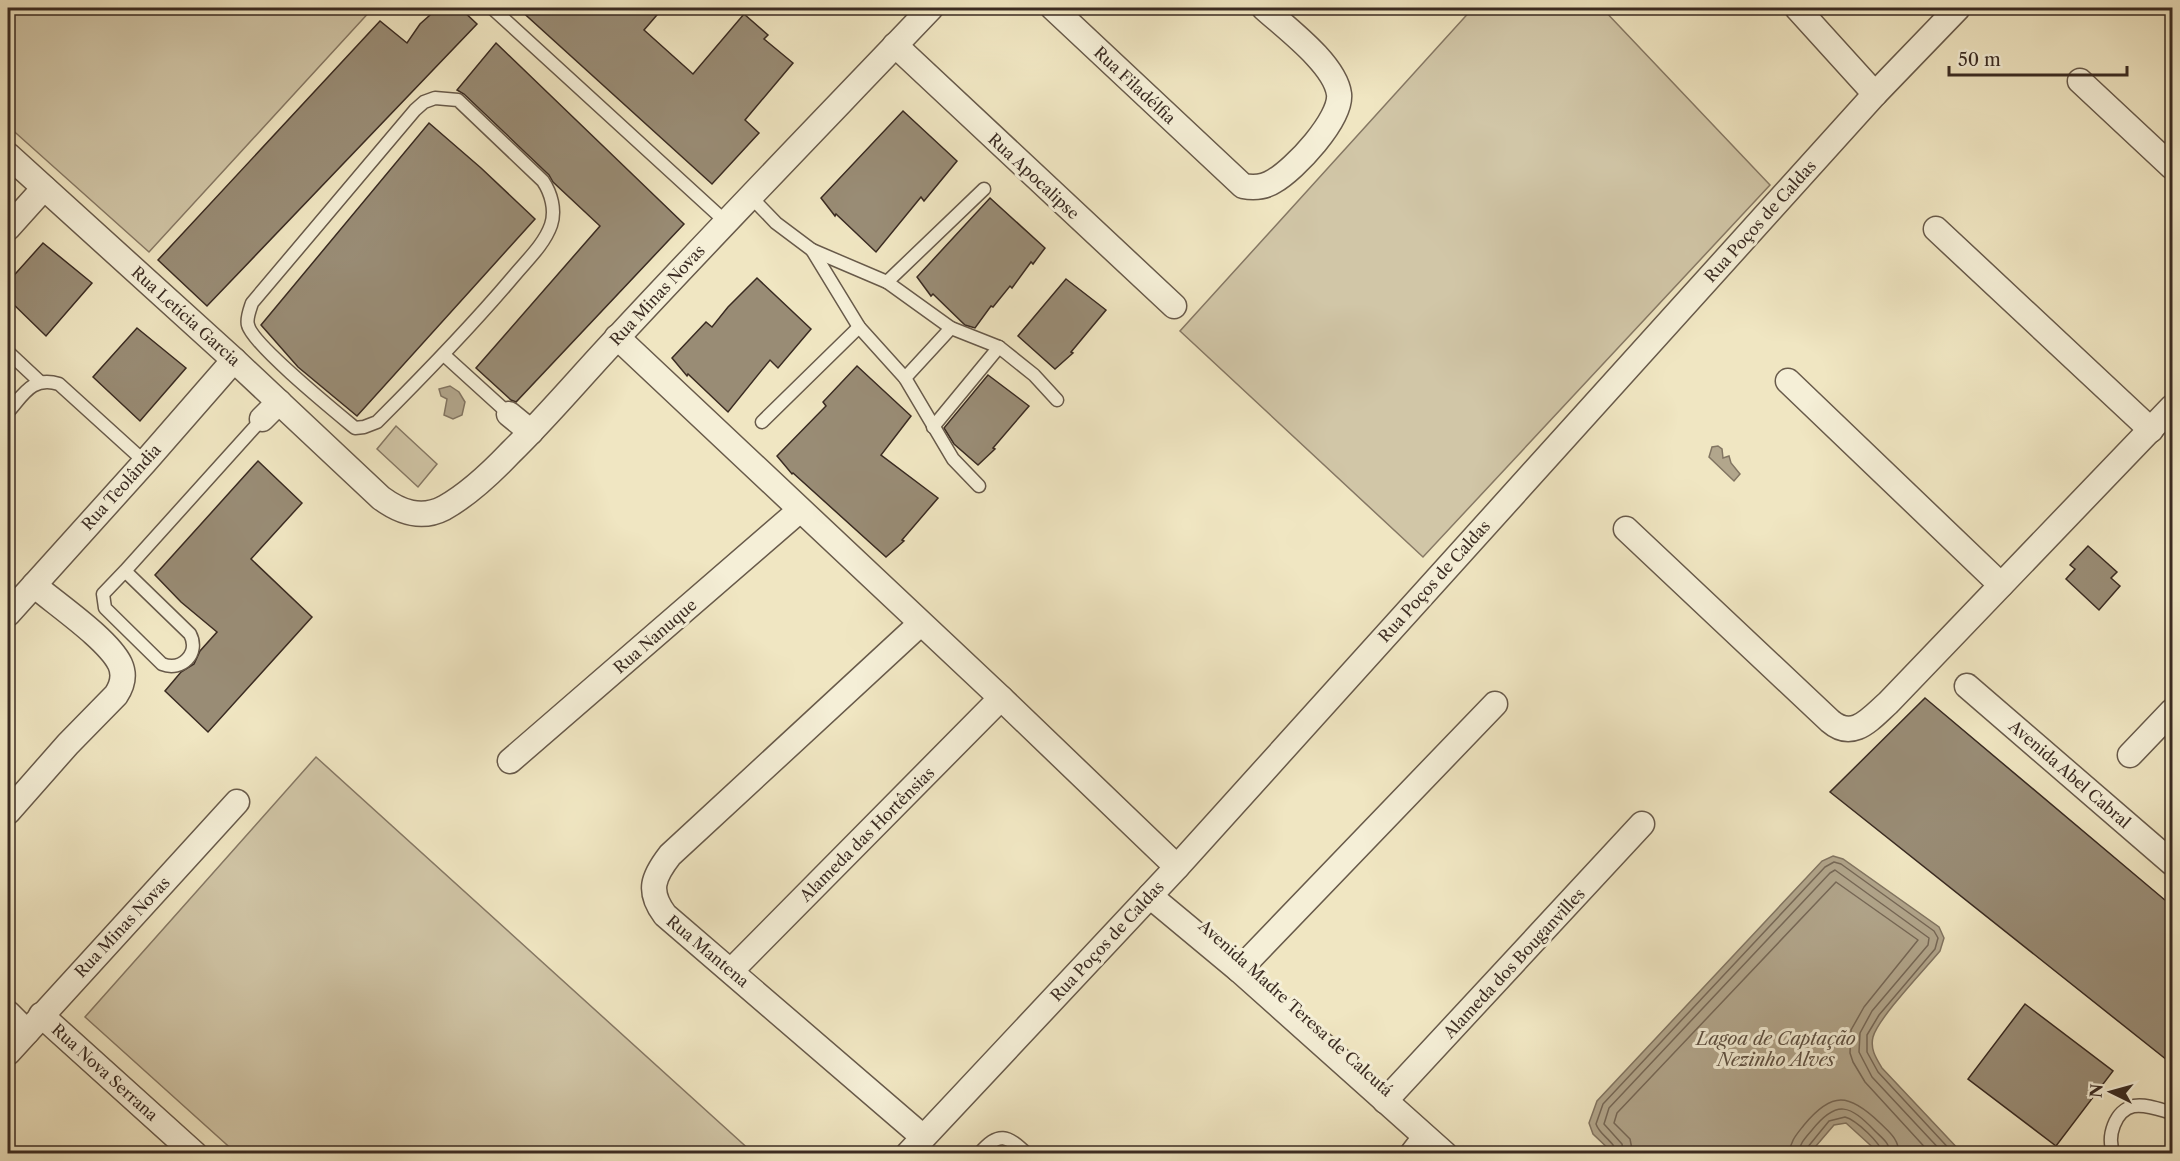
<svg xmlns="http://www.w3.org/2000/svg" width="2180" height="1161" viewBox="0 0 2180 1161" font-family="'Libre Caslon Text',serif">
  <style>
    .green { fill: #d1c6a7; stroke: #867864; stroke-width: 1.5 }
    .water { fill: #b2a68c; stroke: #827562; stroke-width: 1.5 }
    .lines { fill: none; stroke-linecap: round; stroke-linejoin: round }
    .shore { stroke: #766857; stroke-width: 1.5 }
    .building { fill: #998c75; stroke: #3a2b22; stroke-width: 1.5 }
    .lane-casing { stroke: #685a4a; stroke-width: 15 }
    .street-casing { stroke: #685a4a; stroke-width: 27 }
    .lane { stroke: #f5efd7; stroke-width: 12 }
    .street { stroke: #f5efd7; stroke-width: 24 }
    .labels { text-anchor: middle; dominant-baseline: central; stroke-width: 6; stroke-linejoin: round; paint-order: stroke }
    .street-label { font-size: 16px; fill: #3a2b22; stroke: #f5efd7 }
    .water-label { font-size: 18px; font-style: italic; fill: #5e5042; stroke: #f5efd7 }
  </style>
  <rect width="100%" height="100%" fill="#f0e6c2"/>
  <filter id="stains"><feTurbulence type="fractalNoise" baseFrequency=".00333" numOctaves="4"/><feColorMatrix values="0 0 0 0 .2 0 0 0 0 .09 0 0 0 0 .02 0 0 0 .5 -.17"/></filter>
  <radialGradient id="worn" r=".72"><stop offset=".6" stop-color="#630" stop-opacity="0"/><stop offset="1" stop-color="#630" stop-opacity=".3"/></radialGradient>
  <!-- green -->
  <g class="green">
    <polygon points="8,8 373,8 149,252 8,126"/>
    <polygon points="1473,8 1602,8 1770,185 1423,557 1180,331"/>
    <polygon points="396,426 437,464 418,487 377,449"/>
    <polygon points="316,757 753,1153 236,1153 85,1017"/>
  </g>
  <!-- water -->
  <g class="water">
    <polygon points="450,386 459,392 465,402 462,415 453,419 444,415 447,399 441,396 439,389"/>
    <polygon points="1718,446 1722,449 1723,458 1729,456 1731,463 1740,474 1734,481 1709,457 1712,447"/>
    <path d="M1833,856l10,3 96,68 5,11 -4,13c-14,17 -62,67 -67,86 -3,12 3,21 9,31l80,85h-83l-33,-30 -12,2 -24,28h-197l-20,-19 -4,-11 8,-22 225,-240z"/>
  </g>
  <g class="lines">
    <!-- shore -->
    <g class="shore">
      <path d="M1617,1154c-2,-13 -17,-18 -21,-30l7,-20 222,-237 9,-5 7,2 93,67 4,7 -3,11 -56,66 -12,20v17l11,20 76,82"/>
      <polyline points="1624,1154 1622,1144 1604,1124 1609,1108 1830,873 1835,870 1929,938 1928,945 1872,1011 1860,1033 1859,1052 1872,1077 1944,1154"/>
      <polyline points="1633,1154 1630,1139 1614,1123 1617,1113 1836,882 1918,940 1864,1007 1851,1030 1850,1053 1853,1062 1865,1082 1931,1154"/>
      <path d="M1789,1154c1,-13 8,-20 15,-29 28,-34 45,-32 76,-2 9,9 19,16 19,31"/>
      <path d="M1798,1154c1,-10 8,-17 14,-24 25,-31 38,-25 63,1 7,7 15,12 15,23"/>
      <path d="M1806,1154l1,-6 22,-27 16,-4c11,3 36,26 38,37"/>
    </g>
  </g>
  <!-- building -->
  <g class="building">
    <polygon points="438,8 460,8 477,24 207,306 158,260 380,21 407,43 420,24"/>
    <polygon points="518,8 663,8 644,30 693,74 744,14 768,35 764,39 793,63 745,120 759,133 712,184"/>
    <polygon points="496,43 684,224 516,402 511,400 476,368 600,226 553,182 549,175 464,94 457,90"/>
    <polygon points="903,111 957,161 924,201 921,197 876,252 836,214 835,216 821,198"/>
    <polygon points="429,123 481,168 535,219 357,416 298,367 261,325"/>
    <polygon points="990,198 1045,248 1033,264 1031,262 1012,288 1010,286 993,307 991,306 975,328 965,325 933,294 931,296 917,277"/>
    <polygon points="43,243 92,283 46,336 8,299 8,282"/>
    <polygon points="757,278 811,329 778,368 770,360 728,412 688,374 687,376 672,358 706,322 712,327 728,307"/>
    <polygon points="1066,279 1106,310 1071,352 1073,353 1055,369 1018,336"/>
    <polygon points="137,328 186,368 140,421 93,377"/>
    <polygon points="857,366 911,416 881,455 938,498 902,540 904,541 886,557 793,473 792,474 777,456 826,406 823,402"/>
    <polygon points="988,375 1029,406 993,448 995,449 978,465 954,444 944,428"/>
    <polygon points="258,461 302,503 251,559 312,617 208,732 165,691 181,672 194,664 200,651 217,632 181,602 155,575"/>
    <polygon points="2088,546 2117,572 2111,578 2120,586 2099,610 2066,579 2075,569 2070,565"/>
    <polygon points="1925,698 2172,906 2172,1064 1830,792"/>
    <polygon points="2025,1004 2113,1071 2056,1146 1968,1079"/>
  </g>
  <g class="lines">
    <defs>
      <g id="lane">
        <polyline points="492,8 726,222"/>
        <path d="M435,98l23,2 85,81c8,12 13,29 8,44 -7,20 -25,36 -38,52 -43,51 -89,98 -136,145l-13,5 -9,1c-18,-15 -103,-84 -107,-103 -2,-6 2,-16 4,-22l163,-193 9,-8z"/>
        <polyline points="984,189 887,282 951,328 999,347"/>
        <polyline points="750,196 776,223 812,250 859,327 905,378 953,459 979,486"/>
        <polyline points="812,250 887,282"/>
        <polyline points="8,352 39,381"/>
        <polyline points="444,355 509,414"/>
        <polyline points="905,378 951,328"/>
        <path d="M8,412c16,-18 24,-36 51,-28l86,78"/>
        <polyline points="762,422 859,327"/>
        <polyline points="933,427 999,347 1034,375 1057,400"/>
        <path d="M125,571l65,63c10,19 -8,38 -28,30l-57,-56 -2,-14 22,-23 137,-152"/>
        <path d="M979,1154c20,-23 28,-19 48,0"/>
        <path d="M2114,1154c-8,-17 1,-44 20,-48 13,-2 27,4 38,7"/>
      </g>
      <g id="street">
        <path d="M1053,8l190,178c11,2 22,1 31,-5 20,-11 68,-62 65,-87 -4,-30 -53,-66 -75,-86"/>
        <polyline points="1797,8 1875,94"/>
        <polyline points="895,45 1174,306"/>
        <polyline points="2080,81 2172,167"/>
        <path d="M8,155l226,205 147,138c19,14 40,22 63,10 25,-14 46,-34 66,-55 38,-37 72,-78 108,-116 103,-111 209,-220 313,-329"/>
        <polyline points="8,228 44,188"/>
        <polyline points="1936,229 2151,430"/>
        <polyline points="617,337 1001,698 1177,867"/>
        <polyline points="1788,381 2001,585"/>
        <polyline points="509,414 531,432"/>
        <polyline points="262,419 279,402"/>
        <path d="M1626,529l204,192c23,20 40,-2 58,-18l284,-296"/>
        <polyline points="8,614 145,462 234,360"/>
        <path d="M920,624l-250,231c-17,22 -23,36 -5,60l258,222"/>
        <polyline points="1967,686 2172,863"/>
        <polyline points="2130,755 2172,711"/>
        <polyline points="510,761 800,510"/>
        <path d="M8,812l60,-68 48,-49c6,-9 9,-20 4,-31 -12,-25 -64,-60 -86,-79"/>
        <polyline points="1150,896 1239,970 1445,1154"/>
        <polyline points="732,970 1001,698"/>
        <polyline points="1239,970 1495,704"/>
        <polyline points="8,1013 27,1032"/>
        <polyline points="41,1015 195,1154"/>
        <polyline points="8,1053 237,802"/>
        <polyline points="1385,1101 1642,824"/>
        <polyline points="908,1154 1177,867 1875,94 1958,8"/>
        <polyline points="1412,1154 1425,1137"/>
      </g>
    </defs>
    <!-- lane casing -->
    <use href="#lane" class="lane-casing"/>
    <!-- street casing -->
    <use href="#street" class="street-casing"/>
    <!-- lane -->
    <use href="#lane" class="lane"/>
    <!-- street -->
    <use href="#street" class="street"/>
  </g>
  <g class="labels">
    <!-- street labels -->
    <g class="street-label">
      <text transform="translate(1135 85) rotate(43)">Rua Filadélfia</text>
      <text transform="translate(1034 176) rotate(43)">Rua Apocalipse</text>
      <text transform="translate(1760 221) rotate(-48)">Rua Poços de Caldas</text>
      <text transform="translate(657 295) rotate(-47)">Rua Minas Novas</text>
      <text transform="translate(186 316) rotate(42)">Rua Letícia Garcia</text>
      <text transform="translate(121 487) rotate(-48)">Rua Teolândia</text>
      <text transform="translate(1434 581) rotate(-48)">Rua Poços de Caldas</text>
      <text transform="translate(655 636) rotate(-41)">Rua Nanuque</text>
      <text transform="translate(2070 774) rotate(41)">Avenida Abel Cabral</text>
      <text transform="translate(867 834) rotate(-45)">Alameda das Hortênsias</text>
      <text transform="translate(122 927) rotate(-47)">Rua Minas Novas</text>
      <text transform="translate(1107 941) rotate(-47)">Rua Poços de Caldas</text>
      <text transform="translate(708 951) rotate(40)">Rua Mantena</text>
      <text transform="translate(1514 963) rotate(-47)">Alameda dos Bouganvilles</text>
      <text transform="translate(1296 1008) rotate(42)">Avenida Madre Teresa de Calcutá</text>
      <text transform="translate(105 1072) rotate(42)">Rua Nova Serrana</text>
    </g>
    <!-- water labels -->
    <g class="water-label">
      <text x="1776" y="1039">Lagoa de Captação<tspan x="1776" dy="21">Nezinho Alves</tspan></text>
    </g>
  </g>
  <!-- margin -->
  <rect width="2180" height="1161" fill="none" stroke="#f0e6c2" stroke-width="30"/>
  <rect x="9" y="9" width="2162" height="1143" fill="none" stroke="#3a2b22" stroke-width="3"/>
  <rect x="15" y="15" width="2150" height="1131" fill="none" stroke="#3a2b22" stroke-width="1.5"/>
  <!-- north arrow -->
  <g transform="translate(2111 1092) rotate(275)" stroke="#f5efd7" stroke-width="4.5" paint-order="stroke">
  <path d="M0-4.5L10 22L0 15L-10 22Z" fill="#3a2b22"/>
  <text y="-9" font-size="16" font-weight="bold" text-anchor="middle" fill="#3a2b22">N</text>
  </g>
  <!-- scale -->
  <path d="M1949 66v9h178v-9" fill="none" stroke="#3a2b22" stroke-width="3"/>
  <text x="1958" y="66" font-size="18" fill="#3a2b22" stroke="#f5efd7" stroke-width="4.5" paint-order="stroke">50 m</text>
  <rect width="100%" height="100%" filter="url(#stains)"/>
  <rect width="100%" height="100%" fill="url(#worn)"/>
</svg>
